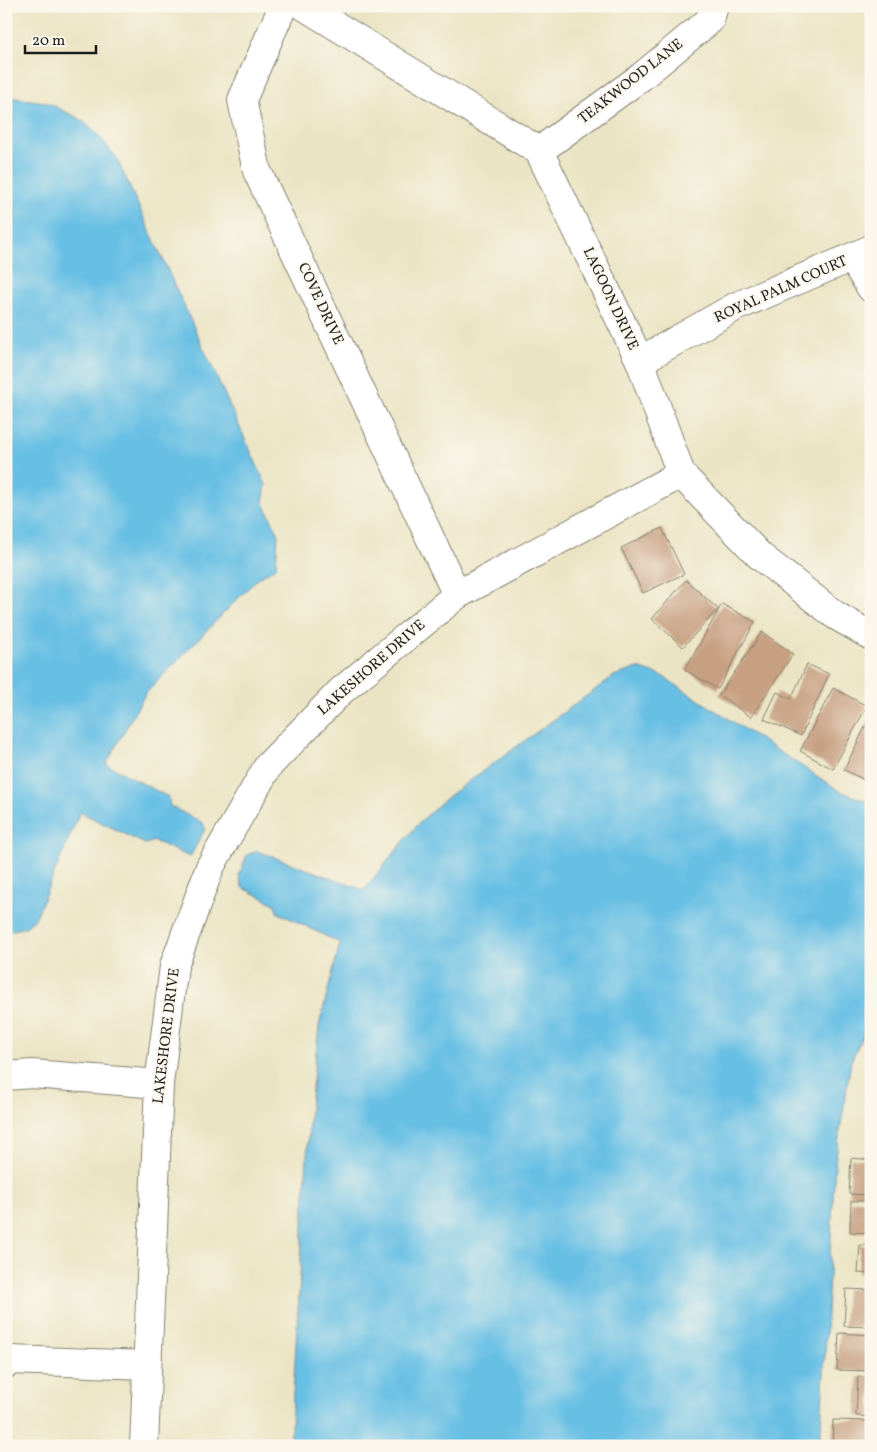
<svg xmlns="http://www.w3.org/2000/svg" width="877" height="1452" viewBox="0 0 877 1452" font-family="Vollkorn,serif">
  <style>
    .water { fill: #67bfe4; stroke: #426e80 }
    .building { fill: #c7a082 }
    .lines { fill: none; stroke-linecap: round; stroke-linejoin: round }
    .minor-casing { stroke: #848070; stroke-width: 30 }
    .minor { stroke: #fff; stroke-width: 28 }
    .labels { text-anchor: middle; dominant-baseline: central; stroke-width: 4; stroke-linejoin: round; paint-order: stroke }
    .street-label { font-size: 15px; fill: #1c1c1c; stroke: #fbf7ec }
  </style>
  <rect width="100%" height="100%" fill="#fbf7ec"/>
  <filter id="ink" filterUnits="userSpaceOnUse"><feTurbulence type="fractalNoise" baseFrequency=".02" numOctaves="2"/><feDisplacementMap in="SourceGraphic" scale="10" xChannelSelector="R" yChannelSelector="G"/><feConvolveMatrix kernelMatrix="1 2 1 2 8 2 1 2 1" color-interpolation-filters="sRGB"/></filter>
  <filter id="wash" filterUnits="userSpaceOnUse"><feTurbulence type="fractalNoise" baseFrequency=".0096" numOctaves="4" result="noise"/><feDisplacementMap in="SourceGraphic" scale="20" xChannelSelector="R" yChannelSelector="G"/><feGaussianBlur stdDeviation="1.12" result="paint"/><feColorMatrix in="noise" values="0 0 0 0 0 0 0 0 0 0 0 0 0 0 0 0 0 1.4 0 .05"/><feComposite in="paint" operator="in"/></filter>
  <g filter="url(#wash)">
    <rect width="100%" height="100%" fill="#ebe4c4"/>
    <!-- water -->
    <g class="water">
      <polygon points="6,97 46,102 80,119 97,134 116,157 266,485 263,502 278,533 276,567 258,578 145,694 106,764 168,797 170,806 203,823 205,829 190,857 154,841 145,844 80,812 35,919 26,927 6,932"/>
      <polygon points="638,668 662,676 840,791 871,803 871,1017 851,1061 835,1163 820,1446 290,1446 310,1107 319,1026 340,943 277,912 275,904 242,887 239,875 247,855 257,851 364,890 417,825 447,797 614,676"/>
    </g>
    <g id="blocks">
      <!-- building -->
      <g class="building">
        <polygon points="662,528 684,574 643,593 621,548"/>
        <polygon points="686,580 718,609 683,647 652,619"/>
        <polygon points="722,604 755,622 718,689 685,670"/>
        <polygon points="762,632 793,654 751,717 719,695"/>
        <polygon points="807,664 829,674 801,736 764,719 777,692 791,699"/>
        <polygon points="833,688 867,706 833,769 800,751"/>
        <polygon points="871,715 871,783 844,770"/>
        <polygon points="869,1070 871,1070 871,1103 866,1102"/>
        <polygon points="851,1158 871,1160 871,1195 849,1194"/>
        <polygon points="851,1201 871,1201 871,1233 850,1232"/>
        <polygon points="860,1245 871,1246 871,1274 858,1273"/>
        <polygon points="846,1289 871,1290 871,1327 844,1326"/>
        <polygon points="839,1333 871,1335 871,1371 837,1370"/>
        <polygon points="858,1377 871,1377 871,1417 856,1416"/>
        <polygon points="833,1420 871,1421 871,1446 832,1446"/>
      </g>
    </g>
  </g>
  <g filter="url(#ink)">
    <use href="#blocks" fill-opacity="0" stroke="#848070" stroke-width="1"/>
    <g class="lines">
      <defs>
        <g id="minor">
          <polyline points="283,6 242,100 257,171 457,595"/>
          <polyline points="304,6 539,151 640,361 681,474 760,556 835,615 871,636"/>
          <polyline points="539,151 641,77 710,20 714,6"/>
          <polyline points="852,258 871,288"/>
          <polyline points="640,361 735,307 871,249"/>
          <polyline points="6,1076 32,1074 159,1084"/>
          <polyline points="6,1364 11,1360 147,1365"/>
          <polyline points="144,1446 159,1084 174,966 210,867 268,766 341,691 457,595 681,474"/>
        </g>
      </defs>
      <!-- minor casing -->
      <use href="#minor" class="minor-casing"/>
      <!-- minor -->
      <use href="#minor" class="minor"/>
    </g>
  </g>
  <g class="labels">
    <!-- street labels -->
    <g class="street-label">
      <text transform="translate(631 82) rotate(-38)">TEAKWOOD LANE</text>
      <text transform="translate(781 290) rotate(-24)">ROYAL PALM COURT</text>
      <text transform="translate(610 299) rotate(65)">LAGOON DRIVE</text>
      <text transform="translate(320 304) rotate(65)">COVE DRIVE</text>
      <text transform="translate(372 668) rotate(-41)">LAKESHORE DRIVE</text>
      <text transform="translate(167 1036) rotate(-83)">LAKESHORE DRIVE</text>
    </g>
  </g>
  <!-- margin -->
  <rect width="877" height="1452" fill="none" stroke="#fbf7ec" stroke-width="25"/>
  <!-- scale -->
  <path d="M25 45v8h71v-8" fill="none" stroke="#1c1c1c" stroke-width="2.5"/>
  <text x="32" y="45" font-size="15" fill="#1c1c1c" stroke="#fbf7ec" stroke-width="4" paint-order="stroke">20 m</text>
</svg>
